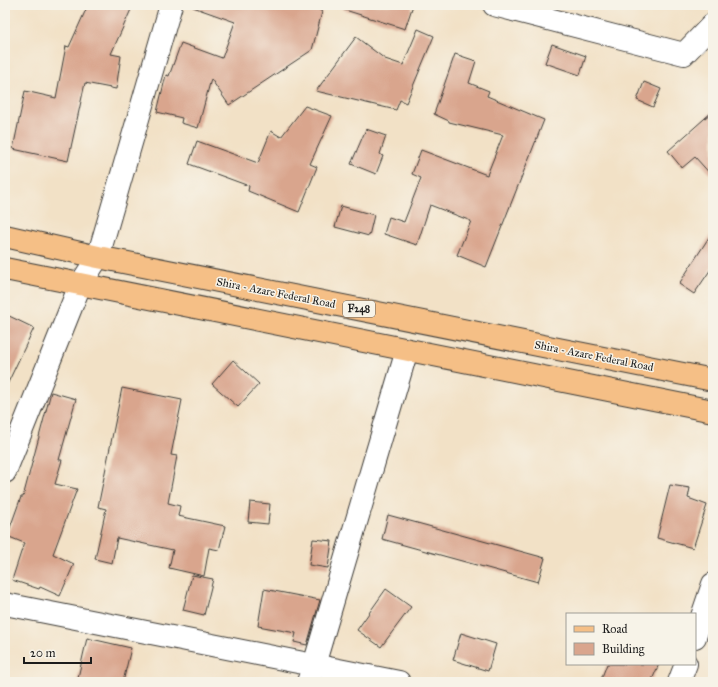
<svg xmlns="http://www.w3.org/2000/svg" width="718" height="687" viewBox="0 0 718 687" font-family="'IM FELL Great Primer',serif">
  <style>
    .building { fill: #d9a58d }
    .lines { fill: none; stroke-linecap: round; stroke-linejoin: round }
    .minor-casing { stroke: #3c3a36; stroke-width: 24 }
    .major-casing { stroke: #3c3a36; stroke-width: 24 }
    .minor { stroke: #fff; stroke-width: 22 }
    .major { stroke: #f5bf86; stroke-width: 22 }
    .labels { text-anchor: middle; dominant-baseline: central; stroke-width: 3; stroke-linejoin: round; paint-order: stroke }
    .shield { fill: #f7f3e8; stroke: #5e5c59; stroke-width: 1 }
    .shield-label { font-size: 10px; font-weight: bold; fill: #1c1c1c }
    .street-label { font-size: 11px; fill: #1c1c1c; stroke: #f7f3e8 }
  </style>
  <rect width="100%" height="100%" fill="#f7f3e8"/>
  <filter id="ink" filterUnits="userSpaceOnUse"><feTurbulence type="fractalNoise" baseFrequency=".025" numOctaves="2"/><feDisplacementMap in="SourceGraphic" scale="8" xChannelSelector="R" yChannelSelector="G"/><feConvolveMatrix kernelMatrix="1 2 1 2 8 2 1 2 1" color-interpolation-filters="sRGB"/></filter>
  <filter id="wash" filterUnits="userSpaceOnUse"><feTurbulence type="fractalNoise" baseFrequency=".012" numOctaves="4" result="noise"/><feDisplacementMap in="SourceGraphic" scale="16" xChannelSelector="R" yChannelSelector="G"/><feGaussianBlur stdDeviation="0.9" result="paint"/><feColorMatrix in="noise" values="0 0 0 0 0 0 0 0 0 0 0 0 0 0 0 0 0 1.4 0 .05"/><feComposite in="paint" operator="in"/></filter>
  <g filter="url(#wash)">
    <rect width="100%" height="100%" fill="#f2e1c6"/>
    <g id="blocks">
      <!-- building -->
      <g class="building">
        <polygon points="88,5 133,5 111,54 121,56 116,89 85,83 68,161 13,149 25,91 56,98 66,46 69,47"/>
        <polygon points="194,5 313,5 322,12 312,50 229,105 211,79 198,128 181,123 182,118 157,112 166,75 169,76 181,43 222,58 235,22 193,7"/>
        <polygon points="342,5 413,5 405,29 342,9"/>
        <polygon points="418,29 434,36 406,103 400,100 396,110 316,91 356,37 385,59 403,65"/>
        <polygon points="552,44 586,56 580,75 545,63"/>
        <polygon points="455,54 476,61 469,83 489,91 487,96 544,120 486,267 457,255 471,221 430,205 417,245 384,234 389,217 404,222 421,178 412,174 421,150 487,175 503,135 449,122 449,121 434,114"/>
        <polygon points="644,82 661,89 653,107 637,100"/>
        <polygon points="305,106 332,116 310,164 317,167 299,212 248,191 249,186 189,164 197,141 258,163 271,131 281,137"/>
        <polygon points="713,111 713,177 695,157 682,168 668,151"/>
        <polygon points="366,129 386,136 380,154 383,156 376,174 351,164"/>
        <polygon points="341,206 374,215 369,236 335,227"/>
        <polygon points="713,231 713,266 694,294 679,284"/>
        <polygon points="5,314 34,328 5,389"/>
        <polygon points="233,360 259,384 238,407 212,384"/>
        <polygon points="122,388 182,400 171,455 177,456 168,503 180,506 178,516 225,526 219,550 209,548 204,576 169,568 173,550 117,538 112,563 95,559 106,509 98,507"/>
        <polygon points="51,392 76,399 59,460 62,460 55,484 77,489 53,554 74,564 60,596 40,587 39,589 12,580 24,543 7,536 21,497 23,497"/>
        <polygon points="670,485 690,488 688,498 707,505 693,548 657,538"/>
        <polygon points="250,502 270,504 268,524 248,522"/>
        <polygon points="388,515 545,558 538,582 382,539"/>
        <polygon points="313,539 332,541 328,568 309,565"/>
        <polygon points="192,575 213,579 204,615 183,610"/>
        <polygon points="264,589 320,600 307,645 294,642 296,633 258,626"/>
        <polygon points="386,589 411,607 381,647 357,630"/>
        <polygon points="461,633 496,644 488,671 453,660"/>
        <polygon points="87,638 131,648 123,682 77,682"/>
        <polygon points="607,664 659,664 651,682 600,682"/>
      </g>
    </g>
  </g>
  <g filter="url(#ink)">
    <use href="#blocks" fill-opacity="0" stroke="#3c3a36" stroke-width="1"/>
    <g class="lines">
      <defs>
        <g id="minor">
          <polyline points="494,5 684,54 713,24"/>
          <polyline points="5,472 80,285 98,257 171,5"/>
          <polyline points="5,604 399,682"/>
          <polyline points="695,637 713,584"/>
          <polyline points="308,682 314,665 407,350"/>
          <polyline points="679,682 686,664"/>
        </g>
        <g id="major">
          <polyline points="5,236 98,257 713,380"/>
          <polyline points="5,269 713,411"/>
        </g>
      </defs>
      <!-- minor casing -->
      <use href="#minor" class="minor-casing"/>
      <!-- major casing -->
      <use href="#major" class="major-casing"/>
      <!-- minor -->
      <use href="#minor" class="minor"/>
      <!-- major -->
      <use href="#major" class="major"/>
    </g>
  </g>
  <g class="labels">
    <!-- shield labels -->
    <rect class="shield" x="343" y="301" width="32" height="16" rx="3"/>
    <g class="shield-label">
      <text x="359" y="309">F248</text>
    </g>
    <!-- street labels -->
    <g class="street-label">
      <text transform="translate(276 293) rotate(11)">Shira - Azare Federal Road</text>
      <text transform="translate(594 356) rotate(11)">Shira - Azare Federal Road</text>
    </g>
  </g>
  <!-- margin -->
  <rect width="718" height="687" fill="none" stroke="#f7f3e8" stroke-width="20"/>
  <!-- legend -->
  <rect x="566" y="613" width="130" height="52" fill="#f7f3e8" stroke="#9f9d96"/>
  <rect x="574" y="626" width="20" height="6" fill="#f5bf86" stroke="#9f9d96"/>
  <text x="602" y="633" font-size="12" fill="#1c1c1c">Road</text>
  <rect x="574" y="643" width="20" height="12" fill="#d9a58d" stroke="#9f9d96"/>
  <text x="602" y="653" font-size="12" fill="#1c1c1c">Building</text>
  <!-- scale -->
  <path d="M24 657v6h67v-6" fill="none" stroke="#1c1c1c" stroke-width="2"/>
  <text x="30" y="657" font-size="12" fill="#1c1c1c" stroke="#f7f3e8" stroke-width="3" paint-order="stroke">20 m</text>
</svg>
